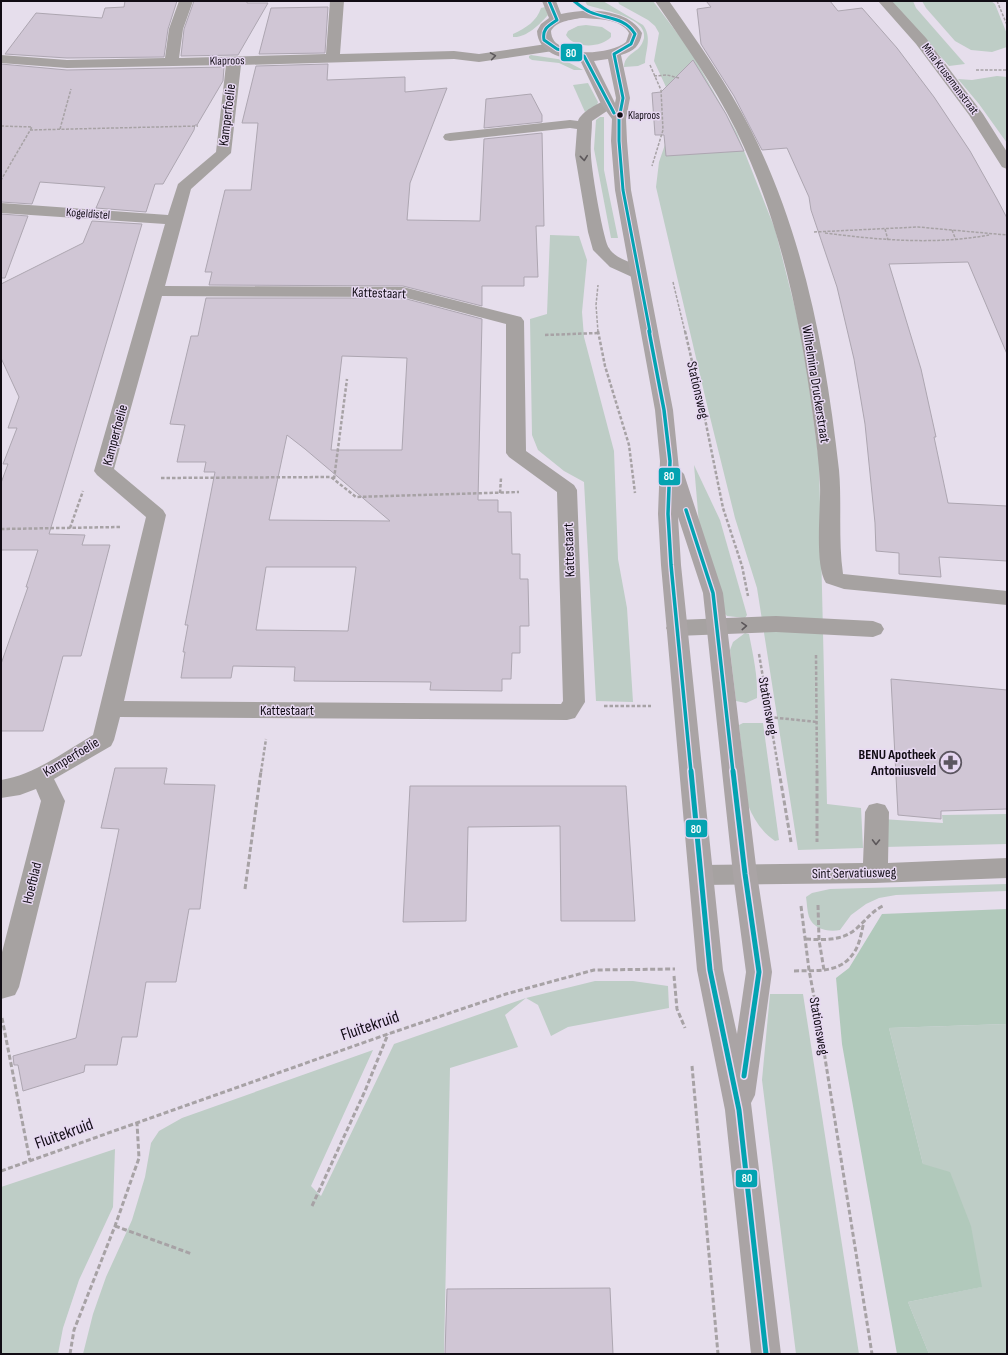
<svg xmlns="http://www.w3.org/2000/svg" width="1008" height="1355" viewBox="0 0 1008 1355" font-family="'Sofia Sans Condensed',sans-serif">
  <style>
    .green { fill: #becdc6 }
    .forest { fill: #b1c9bb }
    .building { fill: #d0c6d5; stroke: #ada6b1; fill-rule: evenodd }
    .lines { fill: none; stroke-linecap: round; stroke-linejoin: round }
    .path-far2 { stroke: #a7a2a5; stroke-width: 1.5; stroke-dasharray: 3 1.5; stroke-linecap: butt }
    .path-far1 { stroke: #a7a2a5; stroke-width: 2.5; stroke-dasharray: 3.5 2; stroke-linecap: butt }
    .path { stroke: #a7a2a5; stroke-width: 3; stroke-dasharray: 5 2.5; stroke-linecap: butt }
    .minor { fill: #a6a2a1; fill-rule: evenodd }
    .major { fill: #aaa4a5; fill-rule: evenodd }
    .bus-1-far2-casing { stroke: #e7d8f2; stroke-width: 5 }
    .bus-1-far1-casing { stroke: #e7d8f2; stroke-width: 6 }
    .bus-1-casing { stroke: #e7d8f2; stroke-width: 8 }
    .bus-1-far2 { stroke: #03a3b1; stroke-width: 3 }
    .bus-1-far1 { stroke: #03a3b1; stroke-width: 3.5 }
    .bus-1 { stroke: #03a3b1; stroke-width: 5 }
    .oneway { stroke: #5c575a }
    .bus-dot { fill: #110c14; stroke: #e7d8f2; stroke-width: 1.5 }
    .labels { text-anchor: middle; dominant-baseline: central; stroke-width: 3; stroke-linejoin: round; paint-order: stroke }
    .far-bus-label { font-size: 11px; fill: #110c14; stroke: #e7d8f2; text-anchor: start }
    .far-street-label { font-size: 12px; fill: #110c14; stroke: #e7d8f2 }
    .street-label { font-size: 14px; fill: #110c14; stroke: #e7d8f2 }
    .poi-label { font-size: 14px; font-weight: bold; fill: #110c14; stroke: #e7d8f2; text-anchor: end }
    .near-street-label { font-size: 17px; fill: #110c14; stroke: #e7d8f2 }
    .line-badge { stroke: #e7d8f2; stroke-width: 1.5 }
    .badge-label { font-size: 11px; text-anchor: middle; font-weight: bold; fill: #fff }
  </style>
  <rect width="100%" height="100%" fill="#e6deec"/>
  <!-- green -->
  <g class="green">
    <path d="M585,1h18l40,24c9,12 3,24 2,38l-7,3 -14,1c0,-9 7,-13 14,-18 3,-3 5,-7 6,-11 4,-21 -43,-28 -57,-33z"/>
    <polygon points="618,1 653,1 690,50 737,133 775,229 797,316 807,372 819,461 827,804 861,808 863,848 798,850 757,588 735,518 708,409 656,187 659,162 669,133 666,87 654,61 659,33 655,26 648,20 619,4"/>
    <polygon points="891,1 913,1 916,8 965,64 949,66"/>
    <polygon points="922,1 991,1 995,4 1007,34 1007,47 992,52 971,50 955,41 926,8"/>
    <path d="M545,7l3,8c-9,10 -22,23 -35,22v-3c13,-6 24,-13 28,-26z"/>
    <path d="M586,25l16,2 9,6v4c-10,11 -37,12 -45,-2l2,-4 10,-5z"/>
    <polygon points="531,55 564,60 583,70 574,70 559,63 532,60 529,58 529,56"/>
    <polygon points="997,76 1007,77 1007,143 979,104 958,79 972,80"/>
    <polygon points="588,83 598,102 597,105 585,112 573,85"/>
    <polygon points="600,117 604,117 604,170 618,238 611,238 594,149 596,120"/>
    <polygon points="550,235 579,236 587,260 582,312 584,337 614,451 618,559 627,608 633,702 596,701 584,482 564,471 538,450 532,435 530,319 547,314"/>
    <polygon points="694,465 720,520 747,615 745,618 727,616 725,614 699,524"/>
    <path d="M745,633l4,1c4,21 9,42 8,64l-11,5 -10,-2 -6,-51 3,-8z"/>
    <path d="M743,723h20l16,117 -4,1c-13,-9 -21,-21 -27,-36l-9,-80z"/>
    <polygon points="1007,814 1007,844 884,847 882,819 943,823 942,815"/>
    <path d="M1007,884v7l-111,4 -17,3 -13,6 -15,11 -11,15c-11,2 -26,0 -31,-13 -2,-6 -2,-14 -3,-20l6,-4 18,-4z"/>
    <polygon points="595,981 633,981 668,986 669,1008 568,1027 551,1036 538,1005 526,998 505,1015 518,1047 450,1068 444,1354 83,1354 93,1314 106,1277 132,1220 145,1177 151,1143 159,1131 182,1118 373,1050 311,1186 321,1196 394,1044 526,998"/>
    <polygon points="770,994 803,994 859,1354 796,1354 762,1080"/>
    <polygon points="1007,1024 1007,1354 929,1354 908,1302 981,1287 923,1164 889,1028"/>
    <polygon points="115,1149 113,1207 79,1280 63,1328 58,1354 1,1354 1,1187"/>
  </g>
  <!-- forest -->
  <polygon class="forest" points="1007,909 1007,1024 889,1028 923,1164 950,1172 971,1226 982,1287 908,1302 929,1354 897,1354 842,1044 836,978 849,968 882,914"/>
  <!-- building -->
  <g class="building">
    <polygon points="125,1 177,1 168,29 164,57 67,58 5,54 36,13 102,18 105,8 124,7"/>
    <polygon points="194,1 247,1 247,3 268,3 238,55 181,56 184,29"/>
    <polygon points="706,1 830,1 838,11 862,8 897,48 934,97 970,151 997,199 1007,218 1007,354 968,262 889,264 921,369 936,437 934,437 948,503 1007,506 1007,561 939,557 941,577 899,574 899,553 876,551 875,523 865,424 854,359 837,287 811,210 809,197 787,148 762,150 734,96 701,44 697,9 711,7"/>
    <polygon points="328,7 325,53 259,54 271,8"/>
    <polygon points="693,60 726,114 744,151 666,156 664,135 655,135 652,93 661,92"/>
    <polygon points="1,64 67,70 224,67 223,81 197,125 195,125 194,130 163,184 155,184 146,212 96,208 105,187 40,182 32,204 1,202"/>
    <polygon points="328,64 327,80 405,77 405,92 447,88 410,183 407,220 480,221 484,139 542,133 544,226 536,226 538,277 524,277 524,286 482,286 482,306 403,286 209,285 212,272 205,272 225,190 251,190 258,123 242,123 256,66"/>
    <polygon points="531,94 542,115 542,122 484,128 486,99"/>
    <polygon points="1,214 28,216 5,278 1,278"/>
    <polygon points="92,221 142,224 49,534 85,535 82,545 110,545 81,656 63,656 43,731 1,731 1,664 28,587 26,587 38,550 1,550 1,483 8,464 3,464 17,428 8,428 19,397 1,358 1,284 83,243"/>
    <path d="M206,298h197l79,21 -4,181h20v12h13l1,42h8v25h8l1,47h-9v27h-8l-1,26h-9v12l-72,-1 1,-8 -137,-1 1,-14 -62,-1 -2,12h-50l4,-26h-2l5,-27h-3l30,-153h-11l2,-10h-29l8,-37 -15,-1 21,-88h7zM342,356l65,2 -5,92h-71zM287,435l18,14 85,72 -121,-1zM266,567h90l-8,64 -92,-1z"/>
    <polygon points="891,679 1007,690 1007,809 941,811 941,819 898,815"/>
    <polygon points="115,768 167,768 164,784 215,785 200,909 189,909 176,982 146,982 137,1037 122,1037 117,1065 85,1065 84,1072 23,1091 18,1065 14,1065 13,1056 76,1038 119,829 101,828"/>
    <polygon points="410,786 626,786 635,921 561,921 560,826 468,827 466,921 403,922"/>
    <polygon points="610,1288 613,1354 445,1354 447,1289"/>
  </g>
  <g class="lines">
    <!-- path-far2 -->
    <g class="path-far2">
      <polyline points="997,1 1007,25"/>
      <polyline points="650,65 661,90 663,130 652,166"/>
      <polyline points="976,70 1007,70"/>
      <polyline points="654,76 667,75 679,78"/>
      <polyline points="1,126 32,127 1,180"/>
      <polyline points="60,129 71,89"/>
      <polyline points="30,130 198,126"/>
      <polyline points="885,229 888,240"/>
      <polyline points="952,230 956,240"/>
      <polyline points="814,232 918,227 1007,235"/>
      <path d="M825,233c55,7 109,12 164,2"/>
      <polyline points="673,282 685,332"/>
      <polyline points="598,332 596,305 598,285"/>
    </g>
    <!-- path-far1 -->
    <g class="path-far1">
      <polyline points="598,331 605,366 629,445 635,493"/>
      <polyline points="685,331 703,409 723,508 742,566 748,596"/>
      <polyline points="545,335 598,333"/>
      <polyline points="161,478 331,477 356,497 519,492"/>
      <polyline points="334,479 347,379"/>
      <polyline points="500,493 501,478"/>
      <polyline points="70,528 83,491"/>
      <polyline points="1,529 120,527"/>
      <polyline points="759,654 779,772"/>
      <polyline points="816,655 817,772"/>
      <polyline points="604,706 651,706"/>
      <polyline points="769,717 817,722"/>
      <polyline points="261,772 266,739"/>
    </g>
    <!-- path -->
    <g class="path">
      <polyline points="779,771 791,842"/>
      <polyline points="817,771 817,842"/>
      <polyline points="245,889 261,771"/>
      <polyline points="818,905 819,940 824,970"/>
      <polyline points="801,906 809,970 822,1039 872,1354"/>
      <path d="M806,939c18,1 37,2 51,-11 9,-8 15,-17 26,-22"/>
      <path d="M794,971c24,-1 47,3 61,-20 5,-8 7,-21 9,-30"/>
      <polyline points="674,976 677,1009 685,1028"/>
      <polyline points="2,1018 30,1161"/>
      <polyline points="692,1066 718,1354"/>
      <polyline points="1,1171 388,1034 506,994 594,970 675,969"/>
      <polyline points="312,1206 365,1091 388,1034"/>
      <polyline points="115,1226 192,1254"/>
      <polyline points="70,1354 74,1330 115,1226 139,1158 137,1123"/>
    </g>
    <!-- minor -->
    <g class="minor">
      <path d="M179,1h14l-10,28 -4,29 147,-4 4,-53h14l-4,53 114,-3 25,3 74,-11 5,1 2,3 -2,3 -5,1 -74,11 -25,-3 -213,6 -10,88 -40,36 -26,97 238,1 118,30 3,4 2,130 48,34 3,5 8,212 -10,16 -8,2 -447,-3 -6,23 -3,6 -57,33 11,22 -46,186 -4,8 -14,4v-43l40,-155 -5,-12 -16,6 -19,3v-18c33,-5 63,-28 92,-45l53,-218 -49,-42 -3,-4 71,-247 -164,-11v-10l167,12 10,-31 38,-32 10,-87 -159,3 -66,-5v-8l66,5 98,-2 4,-29zM162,296l241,1 103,27v129l3,4 48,35 6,209 -2,3 -437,-3 42,-186 -3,-5 -49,-41z"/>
      <path d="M655,1h14c29,41 59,84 82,129 53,105 75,224 88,340 3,34 -1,69 4,104l164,17v14l-163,-16 -18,-6c-12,-19 -5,-75 -6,-98 -1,-23 -4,-46 -7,-68 -13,-99 -33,-197 -77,-287 -23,-46 -52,-87 -81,-129z"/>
      <polygon points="878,1 892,1 926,38 983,114 1007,152 1007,169 1002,167 969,115 916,44"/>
      <path d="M608,100l5,1 2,3 -2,3 -21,14c0,11 -2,22 -1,34 0,12 12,84 18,93 8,14 29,13 37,25l-2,4 -6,1 -6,-1 -22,-10 -17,-17 -5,-18 -13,-77 2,-26 -7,-1 -120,13 -5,-1 -2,-3 2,-3 5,-1 120,-13 8,1c3,-9 21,-19 30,-21z"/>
      <polygon points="776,616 873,621 881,624 884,629 881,634 873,637 776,632 677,636 669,633 666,628 669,623 677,620"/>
      <polygon points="877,803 885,805 889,812 888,863 1007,858 1007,878 875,883 701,885 692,882 689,875 692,868 701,865 863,863 865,812 869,805"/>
    </g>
    <!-- major -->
    <path class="major" d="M542,1h14l5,13c25,-6 67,-6 81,19 -2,13 -8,18 -21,22l9,43 -4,21 1,22 4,49 42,220 6,59 5,5 39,119 34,281 15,98 -17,123 -4,8 30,251h-30l-26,-244 -28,-140 -36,-405 -3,-51 2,-53 -5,-51 -40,-220 -4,-49 1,-22 -11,-15 -21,-44c-18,-1 -42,-7 -43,-29l4,-7 8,-6zM581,18c14,1 40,0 48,15l-3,9c-16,13 -74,18 -75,-11 5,-10 20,-11 30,-13zM608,59l8,39 -1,5 -21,-42zM678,517l25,76 30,281 13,98 -9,62 -14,-64 -42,-405z"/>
    <defs>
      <g id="bus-1-far2">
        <path d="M549,1l8,19c-9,6 -15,9 -13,20l13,9 27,7 30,57"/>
        <path d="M574,1c5,4 10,8 16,11 16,7 35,5 45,22l-4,10 -17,10 9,44 -4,21v22l4,49 27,142"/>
      </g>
      <g id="bus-1-far1">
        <polyline points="649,331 664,410 670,461 668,514 671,565 691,772"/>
        <polyline points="686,510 713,593 733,772"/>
      </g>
      <g id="bus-1">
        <polyline points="691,771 710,970 739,1110 766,1354"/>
        <polyline points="733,771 745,874 759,972 744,1076"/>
      </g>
    </defs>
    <!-- bus-1-far2 casing -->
    <use href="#bus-1-far2" class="bus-1-far2-casing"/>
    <!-- bus-1-far1 casing -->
    <use href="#bus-1-far1" class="bus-1-far1-casing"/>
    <!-- bus-1 casing -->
    <use href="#bus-1" class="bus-1-casing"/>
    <!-- bus-1-far2 -->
    <use href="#bus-1-far2" class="bus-1-far2"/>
    <!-- bus-1-far1 -->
    <use href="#bus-1-far1" class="bus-1-far1"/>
    <!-- bus-1 -->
    <use href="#bus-1" class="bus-1"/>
  </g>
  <!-- one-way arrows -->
  <defs><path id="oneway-chevron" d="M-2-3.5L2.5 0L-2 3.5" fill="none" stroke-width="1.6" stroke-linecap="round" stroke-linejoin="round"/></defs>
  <g class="oneway">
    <use href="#oneway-chevron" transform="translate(493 56) rotate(-9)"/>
    <use href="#oneway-chevron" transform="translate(584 158) rotate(84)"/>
    <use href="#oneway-chevron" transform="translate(744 626) rotate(-3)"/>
    <use href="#oneway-chevron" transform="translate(876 842) rotate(91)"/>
  </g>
  <!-- icons -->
  <defs>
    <symbol id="pharmacy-ring" viewBox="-11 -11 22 22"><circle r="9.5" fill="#e7d8f2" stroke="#5c5660" stroke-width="1.5"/><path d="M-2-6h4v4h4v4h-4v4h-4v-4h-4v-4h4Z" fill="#5c5660"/></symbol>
  </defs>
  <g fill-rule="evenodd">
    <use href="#pharmacy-ring" x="938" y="750" width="25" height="25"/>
  </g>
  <!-- markers -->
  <circle class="bus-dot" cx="620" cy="115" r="3.5"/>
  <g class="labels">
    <!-- far-bus labels -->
    <g class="far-bus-label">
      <text x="628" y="115">Klaproos</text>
    </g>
    <!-- far-street labels -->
    <g class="far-street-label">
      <text transform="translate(227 61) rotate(-1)">Klaproos</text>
      <text transform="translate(950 79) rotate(53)">Mina Krusemanstraat</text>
      <text transform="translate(88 214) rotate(4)">Kogeldistel</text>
    </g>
    <!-- street labels -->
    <g class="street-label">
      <text transform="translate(227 115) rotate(-83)">Kamperfoelie</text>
      <text transform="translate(379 293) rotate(2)">Kattestaart</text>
      <text transform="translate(816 384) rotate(81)">Wilhelmina Druckerstraat</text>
      <text transform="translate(698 390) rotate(77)">Stationsweg</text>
      <text transform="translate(115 435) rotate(-75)">Kamperfoelie</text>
      <text transform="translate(569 550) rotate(-92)">Kattestaart</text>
      <text transform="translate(768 706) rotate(80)">Stationsweg</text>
      <text x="287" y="710">Kattestaart</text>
      <text transform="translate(71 757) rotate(-31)">Kamperfoelie</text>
      <text transform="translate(854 873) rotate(-1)">Sint Servatiusweg</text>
      <text transform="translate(32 883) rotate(-76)">Hoefblad</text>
      <text transform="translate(819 1026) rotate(80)">Stationsweg</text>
    </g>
    <!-- poi labels -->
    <g class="poi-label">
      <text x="936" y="754">BENU Apotheek<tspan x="936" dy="16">Antoniusveld</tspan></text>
    </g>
    <!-- near-street labels -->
    <g class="near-street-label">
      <text transform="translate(370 1026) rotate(-19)">Fluitekruid</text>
      <text transform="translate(64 1134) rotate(-20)">Fluitekruid</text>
    </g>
  </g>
  <g class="line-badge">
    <rect x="560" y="43" width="23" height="19" rx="4" fill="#03a3b1"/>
    <rect x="658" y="467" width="23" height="19" rx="4" fill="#03a3b1"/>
    <rect x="685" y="819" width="23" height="19" rx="4" fill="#03a3b1"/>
    <rect x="735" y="1169" width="23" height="19" rx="4" fill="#03a3b1"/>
  </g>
  <g class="badge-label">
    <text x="571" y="57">80</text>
    <text x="669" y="480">80</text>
    <text x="696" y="833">80</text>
    <text x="747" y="1182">80</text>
  </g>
  <!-- border -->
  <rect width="1008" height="1355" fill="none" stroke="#110c14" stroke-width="4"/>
</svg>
